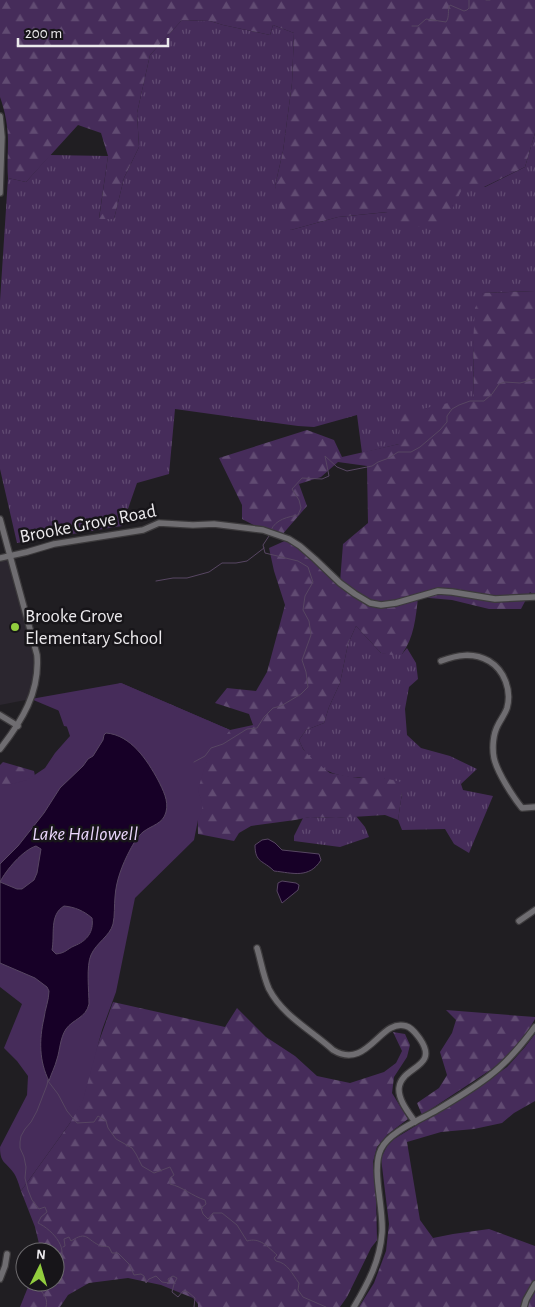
<svg xmlns="http://www.w3.org/2000/svg" width="535" height="1307" viewBox="0 0 535 1307" font-family="'Alegreya Sans',sans-serif">
  <style>
    .built { fill: #2b262f }
    .grass { fill: url(#grass-tufts) }
    .forest { fill: url(#forest-firs) }
    .green { fill: #462c5a }
    .water { fill: #170027; stroke: #574662; fill-rule: evenodd }
    .lines { fill: none; stroke-linecap: round; stroke-linejoin: round }
    .stream { stroke: #574662; stroke-width: 1 }
    .minor-casing { stroke: #3c3a3c; stroke-width: 8 }
    .minor { stroke: #6f6d71; stroke-width: 5.5 }
    .poi-dot { fill: #92cd3e; stroke: #171519; stroke-width: 2 }
    .labels { text-anchor: middle; dominant-baseline: central; stroke-width: 5; stroke-linejoin: round; paint-order: stroke }
    .street-label { font-size: 19px; fill: #ebe9ec; stroke: #171519 }
    .poi-label { font-size: 19px; fill: #ebe9ec; stroke: #171519; text-anchor: start }
    .water-label { font-size: 20px; font-style: italic; fill: #ead6fc; stroke: #171519 }
  </style>
  <defs>
    <pattern id="grass-tufts" width="24" height="20" patternUnits="userSpaceOnUse" patternTransform="scale(1.25)"><rect width="24" height="20" fill="#462c5a"/><path d="M3 7l-1-3M5 7V3M7 7l1-3M15 17l-1-3M17 17v-4M19 17l1-3" fill="none" stroke="#614b72"/></pattern>
    <pattern id="forest-firs" width="22" height="20" patternUnits="userSpaceOnUse" patternTransform="scale(1.25)"><rect width="22" height="20" fill="#462c5a"/><path d="M5 1l3.5 6h-7zM16 11l3.5 6h-7z" fill="#614b72"/></pattern>
  </defs>
  <rect width="100%" height="100%" fill="#201e22"/>
  <!-- built -->
  <polygon class="built" points="10,555 37,655 31,699 0,705 0,559"/>
  <!-- grass -->
  <g class="grass">
    <polygon points="182,20 210,21 223,25 270,35 273,25 294,33 292,83 283,151 275,186 291,230 338,217 388,212 463,187 485,187 525,167 535,133 535,291 483,293 473,345 474,397 399,444 362,453 357,415 314,427 298,426 175,409 169,474 137,483 122,526 17,543 0,469 0,301 8,178 26,182 50,155 108,156 99,218 114,219 124,178 139,147 137,113 150,55"/>
    <path d="M356,626l25,27 21,1 5,-6 9,15 2,16 -9,8 -4,22 2,26 14,13 29,8 27,13 -16,15 2,6 30,6 -24,57 -15,-9 -9,-15 -43,1 -4,-10 4,-27 -18,-15c-34,1 -70,0 -85,-38l7,-10 18,-7 5,-16 11,-24 8,-39z"/>
    <polygon points="356,816 365,827 369,837 340,847 294,841 294,836 303,818 310,817 336,818"/>
  </g>
  <!-- forest -->
  <g class="forest">
    <path d="M0,0h535v133l-10,34 -41,20h-21l-19,39 -47,1 -10,-15 -49,5 -47,13 -9,-11 -7,-33 8,-35 9,-68 2,-50 -21,-8 -3,10 -47,-10 -13,-4 -28,-1 -32,35 -13,58 2,34 -15,31 -10,41h-15l9,-63 -7,-23 -23,-8 -52,57 -18,-4c-1,-12 0,-24 0,-37 0,-15 -3,-30 -8,-44z"/>
    <path d="M535,291v305l-5,-4 -9,17h-32l-37,-9 -34,-3c-2,20 -4,41 -16,57l-10,1 -11,-2 -25,-27 -8,18 -8,39 -11,24 -5,16 -18,7 -7,10 4,9 11,12 16,12 28,5h26l17,4 1,11 -4,27 -13,-5 -49,3 -26,-1 -15,3 -44,6 -12,7 -5,8 -36,-7 -1,-65 -112,-39 -21,-4 -7,-20 64,-23 109,47 23,-5 -4,-11 -34,-11 12,-15 29,3 11,-19 18,-67 -11,-34 -5,-23 20,-9 51,43 3,-38 25,-21 -1,-57 -29,-4 -17,15 -22,7 8,22 -26,30 -18,-6 -21,-11v-14l-23,-47 88,-28 27,10 8,17 57,-13 1,-30 74,-17 -1,-52 2,-37 8,-15z"/>
    <polygon points="3,762 34,771 38,790 0,820 0,765"/>
    <polygon points="113,1002 225,1027 237,1008 266,1037 295,1056 317,1076 350,1083 384,1072 396,1063 402,1051 393,1032 405,1034 410,1045 407,1057 394,1077 392,1093 408,1119 388,1134 377,1147 373,1162 376,1196 377,1240 371,1248 347,1297 340,1307 198,1307 198,1304 193,1298 161,1285 128,1278 89,1283 68,1295 60,1307 20,1307 30,1282 55,1282 55,1252 41,1252 35,1227 21,1191 70,1123"/>
    <polygon points="446,1010 535,1017 535,1019 525,1036 501,1063 422,1115 417,1103 439,1088 447,1075 440,1052 452,1033 456,1020"/>
    <polygon points="535,1034 535,1101 514,1113 502,1123 474,1129 441,1132 407,1142 420,1220 433,1238 453,1234 489,1229 535,1246 535,1307 359,1307 374,1283 386,1251 389,1224 381,1158 387,1146 394,1139 468,1094 507,1067 525,1047"/>
  </g>
  <!-- green -->
  <path class="green" d="M121,683l109,47 -20,25 -6,14 -6,21 4,13v7l-4,10 -4,20 -59,58 -19,94 -14,38 -19,70 -13,23 -49,68c-2,-6 -4,-14 -8,-19 -8,-11 -13,-9 -13,-25l27,-52 1,-19 -11,-15 -13,-13 18,-44 -22,-17v-197l4,-4 23,-6 18,-12 10,-15 15,-17 -8,-24 -31,-13z"/>
  <!-- water -->
  <g class="water">
    <path d="M106,733c25,2 41,27 52,47 5,10 11,21 8,32 -3,12 -14,13 -23,20 -5,4 -10,12 -13,18 -8,15 -14,31 -15,47 -1,9 0,18 -2,27 -3,12 -17,19 -22,31 -5,11 -2,36 -2,49 -3,14 -16,15 -23,25 -6,9 -6,21 -9,30 -2,8 -6,15 -8,22 -10,-20 -10,-41 -5,-63 1,-9 5,-18 5,-27l-2,-4 -12,-9 -35,-15v-99l18,-18 26,-33 16,-25 23,-22 5,-7 5,-3 10,-16 1,-5zM36,846l5,3 -4,24 -3,7 -12,9h-5l-17,-7c6,-12 23,-32 36,-36zM64,906c11,1 20,5 28,12 2,14 -5,23 -18,28 -7,3 -8,7 -18,8l-4,-4c3,-15 -3,-35 12,-44z"/>
    <path d="M268,839l7,4 7,7 37,4 2,6c-12,19 -28,13 -47,11 -11,-11 -19,-8 -19,-26l7,-5z"/>
    <polygon points="282,881 296,883 299,885 298,890 282,903 277,891 278,883"/>
  </g>
  <g class="lines">
    <!-- stream -->
    <g class="stream">
      <polyline points="486,0 490,0"/>
      <path d="M412,26h6l8,-7 20,3c4,-5 1,-12 4,-17l14,6 3,-1 2,-2v-8"/>
      <path d="M271,530c5,-11 17,-13 27,-15l3,-7 -2,-8 -7,-11 10,-11 20,1 7,-3 -4,-20 12,11 10,4 25,-5 6,-4 11,-4 9,-6h13l9,-5 20,-17 7,-8v-6l5,-7 7,-4 11,-4h14l8,-7 7,-10 6,-2 15,1 15,-4"/>
      <polyline points="156,581 173,578 187,578 209,572 222,563 236,563 247,561 264,548"/>
      <polyline points="194,762 205,756 211,748 223,744 247,729 257,728 264,717 273,708 281,706 301,694 308,687 306,672 302,660 311,635 309,621 303,610 305,596 313,582 308,567 298,561 265,553 263,545 269,536"/>
      <path d="M48,1080l-1,5 -10,26 -6,11 -6,7 -4,7 -1,6v6l4,9 2,10 -1,11 3,12 4,10 7,9 6,-2 2,5 -6,5 -3,6c15,7 35,29 17,42"/>
      <path d="M48,1081l10,13 9,17 10,12 17,-1 4,-6 8,5 2,7 8,11 16,9 4,6 6,12 12,7 16,-6 4,8 -4,3v6c13,3 22,12 35,16l1,4 -5,4 2,6 5,5 5,-6h9l15,12 10,16c13,-4 21,6 30,14l-3,3 2,3c12,2 16,13 23,22l-1,7 5,7 23,10"/>
      <path d="M63,1247l2,-1 -1,-7 5,-2 2,4c17,-11 15,-1 30,5 2,1 5,0 8,1l3,6h6l11,11 5,11 7,-1 3,2 2,7 3,-4 7,-3 6,6 7,1 -1,-4 5,-3 4,2 -3,6 -2,8 6,5 5,-6 5,1 7,6 -1,9"/>
      <path d="M46,1307c2,-7 -1,-12 -6,-17l10,-8"/>
    </g>
    <defs>
      <g id="minor">
        <polyline points="0,116 2,137 0,193"/>
        <path d="M0,519l37,136c3,37 -15,66 -37,94"/>
        <polyline points="0,558 27,552 54,544 143,530 159,523 193,525 214,524 263,530 289,539 300,546 315,559 340,583 355,594 370,603 381,605 396,603 438,591 452,592 495,599 535,597"/>
        <path d="M441,661c16,-6 32,-9 48,0 15,9 23,29 18,47 -2,6 -6,11 -9,17 -5,9 -6,23 -4,33 3,14 19,39 28,50l13,-1"/>
        <polyline points="0,715 18,726"/>
        <polyline points="519,921 535,910"/>
        <path d="M257,948c4,13 6,28 12,41 14,27 42,41 64,61 35,21 47,-32 73,-24 7,2 10,8 14,13 20,29 -19,27 -21,49 -1,12 10,25 16,34"/>
        <polyline points="0,1279 5,1266 7,1254"/>
        <path d="M354,1307c14,-24 26,-46 28,-74 2,-25 -11,-64 -1,-84 9,-18 39,-29 56,-39 17,-10 35,-21 51,-33 19,-14 33,-31 47,-50"/>
        <polyline points="524,1307 526,1300 535,1284"/>
      </g>
    </defs>
    <!-- minor casing -->
    <use href="#minor" class="minor-casing"/>
    <!-- minor -->
    <use href="#minor" class="minor"/>
  </g>
  <!-- markers -->
  <circle class="poi-dot" cx="15" cy="627" r="5"/>
  <g class="labels">
    <!-- street labels -->
    <g class="street-label">
      <text transform="translate(88 524) rotate(-11)">Brooke Grove Road</text>
    </g>
    <!-- poi labels -->
    <g class="poi-label">
      <text x="25" y="616">Brooke Grove<tspan x="25" dy="22">Elementary School</tspan></text>
    </g>
    <!-- water labels -->
    <g class="water-label">
      <text x="85" y="834">Lake Hallowell</text>
    </g>
  </g>
  <!-- north arrow -->
  <g transform="translate(40 1267) rotate(5)"><circle r="24" fill="#171519" stroke="#6c6a6d"/>
  <path d="M0-4L9 19L0 12L-9 19Z" fill="#92cd3e"/>
  <text y="-8" font-size="14" font-weight="bold" text-anchor="middle" fill="#ebe9ec">N</text>
  </g>
  <!-- scale -->
  <path d="M18 38v8h150v-8" fill="none" stroke="#ebe9ec" stroke-width="2.5"/>
  <text x="25" y="38" font-size="15" fill="#ebe9ec" stroke="#171519" stroke-width="4" paint-order="stroke">200 m</text>
</svg>
